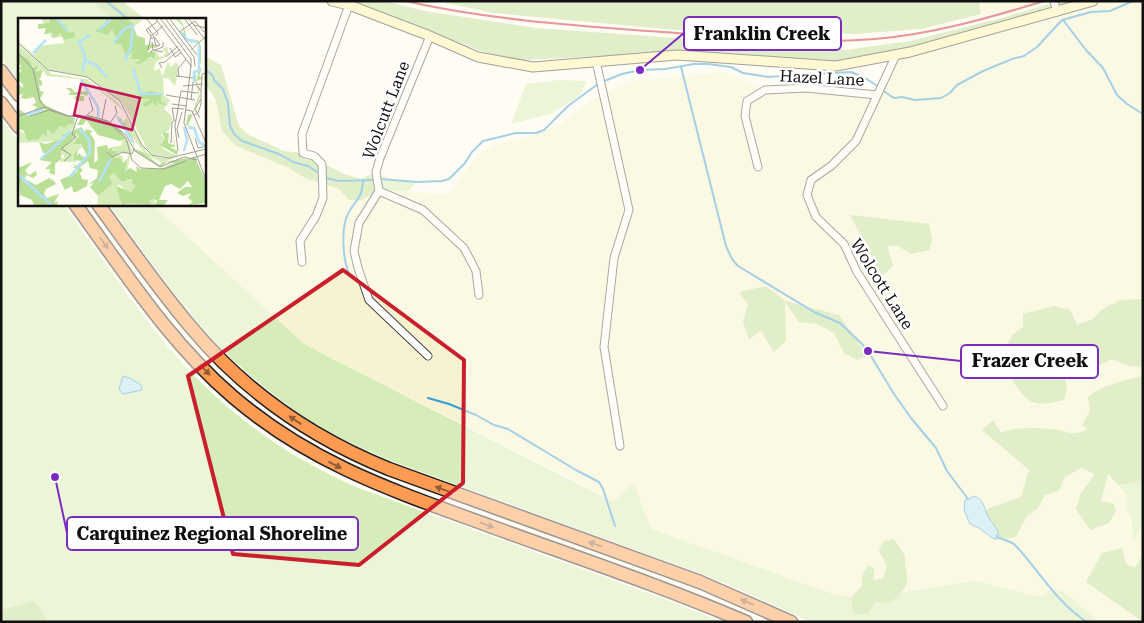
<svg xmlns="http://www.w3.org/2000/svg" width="1144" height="623" viewBox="0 0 1144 623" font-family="'Roboto Serif',serif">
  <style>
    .farmland { fill: #f7f3d0 }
    .green { fill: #d6edb9 }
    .forest { fill: #badf97 }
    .water { fill: #b4e2fa; stroke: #369cd6 }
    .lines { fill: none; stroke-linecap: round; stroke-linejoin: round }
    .stream { stroke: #369cd6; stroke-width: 2 }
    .street-casing { stroke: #434343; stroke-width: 9 }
    .secondary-casing { stroke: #323232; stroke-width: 11 }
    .highway-casing { stroke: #212121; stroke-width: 15 }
    .street { stroke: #fff; stroke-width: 7 }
    .secondary { stroke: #fff3ae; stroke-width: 9 }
    .highway { stroke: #fd9b53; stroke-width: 12 }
    .rail { stroke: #ca1e2c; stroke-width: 2 }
    .oneway { fill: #925c35 }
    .marked { fill: none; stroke: #ca1e2c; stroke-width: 4; stroke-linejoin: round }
    .labels { text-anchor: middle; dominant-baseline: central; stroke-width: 5; stroke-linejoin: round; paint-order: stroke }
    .street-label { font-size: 16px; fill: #101010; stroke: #fff }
    .inset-river { fill: none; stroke: #b4e2fa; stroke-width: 2.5 }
    .inset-road { fill: none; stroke: #9f9e98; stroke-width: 1 }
    .view { fill: #c2185b; fill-opacity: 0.15; stroke: #c2185b; stroke-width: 2.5 }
    .inset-edge { fill: none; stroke: #101010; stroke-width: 2.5 }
    .leader { fill: none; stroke: #7b2cbf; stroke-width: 2 }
    .callout-dot { fill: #7b2cbf; stroke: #fff; stroke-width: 2 }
    .callout { fill: #fff; stroke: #7b2cbf; stroke-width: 2 }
    .callout-label { font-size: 18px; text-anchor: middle; font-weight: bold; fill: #101010 }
  </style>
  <rect width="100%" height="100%" fill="#fffcf3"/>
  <!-- farmland -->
  <g class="farmland">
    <polygon points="979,1 1044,1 987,18 981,14"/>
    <polygon points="1093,1 1143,1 1143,622 1099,622 1086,609 976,581 859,598 833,594 651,529 634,483 613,502 576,481 304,344 155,207 157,204 204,204 204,111 205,103 216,100 222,131 262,158 289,168 305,178 339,189 349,200 379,191 408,191 449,195 462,175 479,154 498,143 523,138 557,126 602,93 632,81 723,72 765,90 806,88 877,95 896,55"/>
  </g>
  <!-- green -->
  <g class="green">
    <path d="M1,1h92c5,8 14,11 19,18h-93v62l-18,-24z"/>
    <polygon points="559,80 587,81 579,96 551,114 511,124 526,84"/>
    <path d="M1,119l18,23v62h44c37,51 72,105 114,153 50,57 114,103 184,132l295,107 67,26h-722z"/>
    <polygon points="376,172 392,180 417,182 408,191 379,191"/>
    <path d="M109,204h48l-2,3 149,137 309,158 21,-19 17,46 182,65 18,3 2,18 21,-14 13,3 16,-12 73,-11 64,16 14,-8 9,2 36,31h-288l-70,-32 -39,-16 -313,-114c-29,-13 -60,-26 -85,-43 -42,-29 -82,-64 -113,-103 -29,-35 -55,-73 -82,-110z"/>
    <polygon points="1143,480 1143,523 1133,541 1132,518 1126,509 1128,496 1118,485"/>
  </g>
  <!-- forest -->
  <g class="forest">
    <path d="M93,1h29l23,18h-33c-5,-7 -14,-10 -19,-18z"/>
    <polygon points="348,1 384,1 425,11 536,28 846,50 910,41 1002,18 1059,1 1085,1 932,47 832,63 691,52 523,60 490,54"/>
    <polygon points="438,1 979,1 981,14 921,29 855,34 676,30 493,13"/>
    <polygon points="204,56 221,65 239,126 249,135 284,151 303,153 344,174 361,179 376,172 379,191 361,200 349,200 339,189 305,178 289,168 236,146 222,131 216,100 206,85 204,84"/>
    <polygon points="850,215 929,224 932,240 929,250 911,254 898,246 887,246 893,266 882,276"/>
    <polygon points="766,286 785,301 839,315 867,355 857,360 844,353 834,333 817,324 799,322 785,302 786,341 774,352 761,331 749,339 743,322 748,304 739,292"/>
    <path d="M1143,299v71l-1,-3 -13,-1 -17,-7 -22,11 -25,7 2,12 -3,11c-35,9 -37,2 -56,-26l7,-20 -7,-11 5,-9 10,-7v-13l32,-8 15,4 7,15 16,-6 9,-10 19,-9z"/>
    <path d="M1143,376v104l-25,5 -10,-11 -7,27 13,3 2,7 -7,12 -19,7 -14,-21 5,-16 14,-19 -14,-6 -16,9 -6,14 -14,4 -7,13 -12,9 -10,20 -21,3 -25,-25 51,-18 8,-27 -47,-40 11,-10 8,13c17,-7 33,-5 51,-4 7,0 13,4 20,4 5,1 11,-2 16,-4l-6,-4 8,-14 -2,-14c15,-13 36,-16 55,-21z"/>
    <path d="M894,539l11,17c-1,10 3,16 2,24 -1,12 -11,18 -20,24l-12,-3 -7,12 -15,2 -2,-18 11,-11v-11l6,-10 6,4v11l9,-2 4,-11 -8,-17 5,-9z"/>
    <polygon points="1122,548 1126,564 1135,568 1143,554 1143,622 1086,582 1102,553"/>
    <polygon points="34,601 49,622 1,622 1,610"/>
  </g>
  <!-- water -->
  <g class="water">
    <polygon points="123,376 130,378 141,385 142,390 123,394 119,389"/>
    <path d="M975,496c11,7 8,11 13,20 4,8 12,13 10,22l-4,1 -15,-11 -9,-4 -6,-14 1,-10z"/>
  </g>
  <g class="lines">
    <!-- stream -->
    <g class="stream">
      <polyline points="106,1 128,19"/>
      <polyline points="1058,1 1059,4"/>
      <polyline points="1063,20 1086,50 1103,68 1117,95 1127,104 1143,114"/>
      <polyline points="681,67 726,246 732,259 738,266 814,312 840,323 861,343 868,351 894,394 911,418 936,448 947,471 968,499"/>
      <polyline points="204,68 213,76 214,80 223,89 228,103 230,126 234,134 242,141 279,154 293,162 308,166 320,174"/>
      <polyline points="602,82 622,74 640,70 665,69 694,64 708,64 731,67 743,73 768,77 851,72 865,78 879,87"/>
      <polyline points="882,90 894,98 902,97 915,100 941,98 950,93 957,85 983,71 1012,59 1024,56 1037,47 1062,20 1091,12 1110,11 1133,1"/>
      <polyline points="326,178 339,181 375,180"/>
      <polyline points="380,179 417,182 442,181 449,179 465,163 472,152 483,141 516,133 536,133 544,130 568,106 598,84"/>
      <path d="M349,274c-6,-15 -9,-47 0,-62 8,-14 13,-13 14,-32"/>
      <polyline points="428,398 449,404 476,415 494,425 508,429 576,470 599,482 603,489 615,526"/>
      <path d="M996,536c7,5 15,4 20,10 24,26 41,57 71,76"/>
    </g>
    <defs>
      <g id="street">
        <polyline points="1054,1 1057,12"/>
        <polyline points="896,55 856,141 831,166 811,180 807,195 816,217 844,244 857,272 943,406"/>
        <polyline points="596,61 629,210 614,258 604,347 620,446"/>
        <polyline points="758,167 745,116 747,101 765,90 806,88 877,95"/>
        <polyline points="379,191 359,223 354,251 358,268 369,300 428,356"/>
        <polyline points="379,191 376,172 380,158 430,36"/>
        <polyline points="379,191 423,210 464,248 476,271 479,295"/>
        <polyline points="302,262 300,241 316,216 323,198 322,164 314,156 303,153 302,134 349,5"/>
      </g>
      <polyline id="secondary" points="332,1 349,5 430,36 478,57 533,67 677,55 836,66 910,52 1093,1"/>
      <g id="highway">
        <polyline points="1,71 19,95"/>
        <polyline points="1,103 19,127"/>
        <path d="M75,204c49,67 94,138 157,192 79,68 162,95 258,130 85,31 172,60 256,96"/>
        <path d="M98,204c30,41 59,83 92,122 53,64 122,112 199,143l311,113 91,40"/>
      </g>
    </defs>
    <!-- street casing -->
    <use href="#street" class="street-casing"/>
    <!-- secondary casing -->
    <use href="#secondary" class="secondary-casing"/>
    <!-- highway casing -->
    <use href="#highway" class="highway-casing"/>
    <!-- street -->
    <use href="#street" class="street"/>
    <!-- secondary -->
    <use href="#secondary" class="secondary"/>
    <!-- highway -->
    <use href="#highway" class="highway"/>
    <!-- rail -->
    <path class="rail" d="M405,1c80,18 162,24 243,30 75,5 152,14 227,8 58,-5 114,-21 169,-38"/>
  </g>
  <!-- one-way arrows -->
  <defs><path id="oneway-solid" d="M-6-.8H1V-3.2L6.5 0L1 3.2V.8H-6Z" transform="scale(1.25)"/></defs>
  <g class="oneway">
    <use href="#oneway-solid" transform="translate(104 243) rotate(54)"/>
    <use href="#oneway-solid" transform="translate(205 370) rotate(45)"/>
    <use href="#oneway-solid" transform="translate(295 420) rotate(-146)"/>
    <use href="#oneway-solid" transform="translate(335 465) rotate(27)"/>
    <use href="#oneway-solid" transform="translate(442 489) rotate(-160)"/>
    <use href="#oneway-solid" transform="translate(487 525) rotate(20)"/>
    <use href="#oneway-solid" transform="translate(595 544) rotate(-160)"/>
    <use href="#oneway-solid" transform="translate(747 602) rotate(-157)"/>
  </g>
  <!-- marked area -->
  <path d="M0 0H1144V623H0ZM343,270l121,90 -1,123 -104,82 -126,-11 -45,-178z" fill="#fffcf3" fill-opacity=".55" fill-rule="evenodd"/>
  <path class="marked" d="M343,270l121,90 -1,123 -104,82 -126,-11 -45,-178z"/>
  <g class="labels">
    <!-- street labels -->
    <g class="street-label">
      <text transform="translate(822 78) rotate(3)">Hazel Lane</text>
      <text transform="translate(386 110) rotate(-69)">Wolcutt Lane</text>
      <text transform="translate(882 284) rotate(58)">Wolcott Lane</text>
    </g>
  </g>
  <!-- overview -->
  <g transform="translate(18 18)">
    <rect width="188" height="188" fill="#fffcf3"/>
    <path d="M23,0l101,2 -9,8 4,8 -13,9 25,11 -13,7 3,2 10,-7 6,1 2,-8 2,6 4,-1 3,-4 -4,-3 5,-2 2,7 -14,9 -1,8 6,-3 2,9 6,-15 3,5 5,-5 3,5 -4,19 -7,-8h-5l1,18 6,4 -6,9 7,6 1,5 -3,10 -8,4 5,6 -5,2 2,7 14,7 -15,2 -13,-6 -27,-50 -35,-25 -40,-8 -29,-26v-11l2,11 14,12 4,-9 26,-3 -2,-6 -10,1zM0,27l34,29 34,5 32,23 29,51 29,5 -15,4 -15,-7 -24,-32 5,-6 -6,-8 -16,-14 -9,-7 -11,-2 -5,-7 -33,-3 -4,-6h-7l-18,-17zM51,106l7,2 -17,15 -41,2v-15l8,8 6,-2 -4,5 4,2 10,-7 3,1 2,-6 7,4 6,-7 5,2zM59,115l4,7 -8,2h6l3,5 -8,7 4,-2 -4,8 4,2h-18l-1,-6 4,3 1,-4h-3l-1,-6 4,1 3,-8zM104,121h4l6,10 -5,22 -3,-5 5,-12 -11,-1 -3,-4 1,3 7,5v6l-3,-5h-8l1,-11 9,-2zM95,154l9,10 10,-2v4l3,-3h19l1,24h-58l1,-9 13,-11 -2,-9zM102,167l8,7 6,-2 1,9h-14l-5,-13z" fill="#d6edb9" fill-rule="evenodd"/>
    <path d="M27,0h12l7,8 5,-4 -4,5 4,6 5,-2 1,6 -11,3 -3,-7 -7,5 -2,-6 -8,3 2,-7 -8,1v-5l12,-1v-3zM87,0h27l-5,3 5,1 5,14 8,2v7l9,-1 4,3 -7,1 -4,4h9l-1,7 -5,-2 -11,8 -4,-2 7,-4h-11l2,-8 -6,6 -6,-13h-7l2,-6 -4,-9 -4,6 -13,-4 11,-9zM158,1h3l4,5 4,15 11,1 3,6v16l-3,7 4,-1 -3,8 4,2 -6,3 1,-9h-3l5,25 -12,28 7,3 4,13 6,4v3l-6,-5 -5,-14 -8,-4 2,-10 4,-1 7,-19 -5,-19v-5l4,-1 2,-24 -4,-6 -4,3 -7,-4 -2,-13zM0,35l11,7 4,8 5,-3 -2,6 7,-1 -3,9 -3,-1 5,3v5l-3,-1 1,6 4,1 -4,7 5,6 21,11h22l18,4 15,10 8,13 1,4 -5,-8 -5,2 -22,-6 -12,-15 -3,5h-6l5,-8h-11l4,1 -1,7 -5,-1 -4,4 -5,-2 -7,8 -6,-5v7l-5,-2 -3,5 -11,2 -5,-11 -5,-1v-20l12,7 17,-7 -13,1 3,-3 -5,-2 4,-2 -2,-6 -9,2 -4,-1 2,-4 -5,1v-11l5,4v-4l-5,-3v-8l4,-2 -4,-3 4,-2 -4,-2zM53,70l4,4 14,-1 -2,5 -5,-2 -3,2h5v5h-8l-2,-4 4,-2h-10l3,-3 -5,-4zM120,70l3,5 10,-2 10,3v8l7,3 -9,-1 -1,-4 -2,7 -3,-5 -7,5 -4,-3 9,-5h-13l2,-4zM98,98h1l5,3v4l2,-1 9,16 2,11 8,3 16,13 4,-3 32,-5 10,23v23l-17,2 5,-3 -5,-4 3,-5 -8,3 -6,-3 8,-6h7l-4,-6 -8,8 -9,-5 -6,2 -6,14h9l-4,5h-9l2,-4 -3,-2 -5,1 2,5 -18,-2 -11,2 -6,-19 15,6 5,-7 -4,-1v-5l-10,3 -8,-9 -5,3 3,8 -14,12 -8,-9 4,-4 -5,1 8,-6 1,-8 -8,-2 -2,-7 -8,6 2,3 3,-2 -5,5 2,6 6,1 -1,6 -11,6h-3l-1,-6 -7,4 -5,-10 17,-8 1,-4h-6l3,-1 -2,-4 3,3 6,-5 -8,-1v-6l4,-4 -2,7 3,-4 4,4 4,-1 -6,-12h-8l6,-7 2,3 -4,-7 -13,15 7,7 -10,-6v10l-6,5v11l-6,-2 1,-4h-5l7,-7 -13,-2 7,-7h-3l-4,-11 7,2 16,-5 2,-2 -2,-1 1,-5v4l18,-8 4,5 1,-3 7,2 -3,2 5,8 -1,22 4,-3 -1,-13 10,-2 1,4 5,-2 -1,4h7l-6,7h7l3,5 4,-4 -2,12 5,-3 7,4 -1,-6 4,3h20l15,-6 -8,-1 -7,5 -25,-16 -3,-13zM155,112l2,17h-5l8,4 -1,4 -17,-10 5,-6 -3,-7 7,1 -1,10 6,2zM14,144l-7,9 4,4 7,-4 1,4 -4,3 -7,-3 -1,4 11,6 13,-7 5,3 2,3 -10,5 -2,5 3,4 12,-4 -5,9 4,-2 -1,4h-23l-2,-5 -12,-5 -2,-27z" fill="#badf97"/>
    <path class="inset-river" d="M38,0l12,13M81,12l13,-12M164,14l4,7 11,3M96,24l10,-13 9,-4M15,35l13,-13M67,42l11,5 11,12M107,43l6,-15 2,-20M115,51l8,25h21M65,53l2,-15 -6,-14 11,-7M63,62l17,27v10M176,64v-10l5,-1v-26M8,97l17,-6M100,100l15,24M166,109l3,13 -3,11M170,110h6l5,14 6,4M23,141l30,-28M0,156l33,31M52,159l20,-25 -1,-13 -10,-10M81,164l12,-23"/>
    <path class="inset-road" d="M128,0l12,15 -2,3M137,0l36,48 -7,57 22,57M142,0l31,41v8M147,0l29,39 1,9M151,0l28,37M166,0l13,17M170,0l6,7 12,3M176,7l12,16M130,10l12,17 -4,1 -2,-8h-4M161,14l16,-11 9,11M133,18l-5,-6 12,-9M134,24l1,8 10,2M0,25l30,27 39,7 33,24 22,44 10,10 17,3 37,-9M152,30l5,9 6,-4M130,32l3,-14 12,-10M173,32l15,-14M132,34l13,-5v-5M0,35l15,16 7,32 5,6 24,9h21l18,5 18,14 9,16 25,16 24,-10 13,3M148,39l12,-11M144,50l-3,-5 6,-1 15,-13M158,58l17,2M161,58l-1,-7 8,-10M165,68l20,-2M163,73l17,2M183,73l1,-17 4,-1M148,77l29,5M173,82l2,-18M154,86l15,2M168,92l6,1 14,32M69,97l6,-5 -4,-13M176,97l4,-2 3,-9v-12l-3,-6M0,98l27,-9M12,98l19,-6 18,6 21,1 22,7 16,14 6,22 9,8 23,1 22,-8M182,100l-5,-9 6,-10M84,101l4,-20M156,102l-2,-12 12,1M92,105l7,-10 -2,-7M161,120l-2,-9 5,-17M177,120l3,10 5,-1M153,125l1,-21 4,-2M160,133l-3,-25 6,-35M89,134l5,5 11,-5 9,2 2,-5M172,141l16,-5M46,143l7,-6 -10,-6 15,-12 -4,-3 6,-18"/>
    <path class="view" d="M63,66l59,14 -8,32 -58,-15z"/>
    <rect width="188" height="188" class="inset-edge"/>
  </g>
  <!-- callouts -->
  <path class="leader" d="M640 70L684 33M868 351L961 361M55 477L67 533"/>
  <g class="callout-dot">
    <circle cx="640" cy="70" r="5"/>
    <circle cx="868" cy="351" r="5"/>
    <circle cx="55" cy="477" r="5"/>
  </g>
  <g class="callout">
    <rect x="684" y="17" width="157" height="33" rx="5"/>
    <rect x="961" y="345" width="137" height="33" rx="5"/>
    <rect x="67" y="517" width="291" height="33" rx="5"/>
  </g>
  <g class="callout-label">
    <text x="762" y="40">Franklin Creek</text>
    <text x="1030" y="367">Frazer Creek</text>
    <text x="212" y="540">Carquinez Regional Shoreline</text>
  </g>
  <!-- border -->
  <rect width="1144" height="623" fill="none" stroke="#101010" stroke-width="5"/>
</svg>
